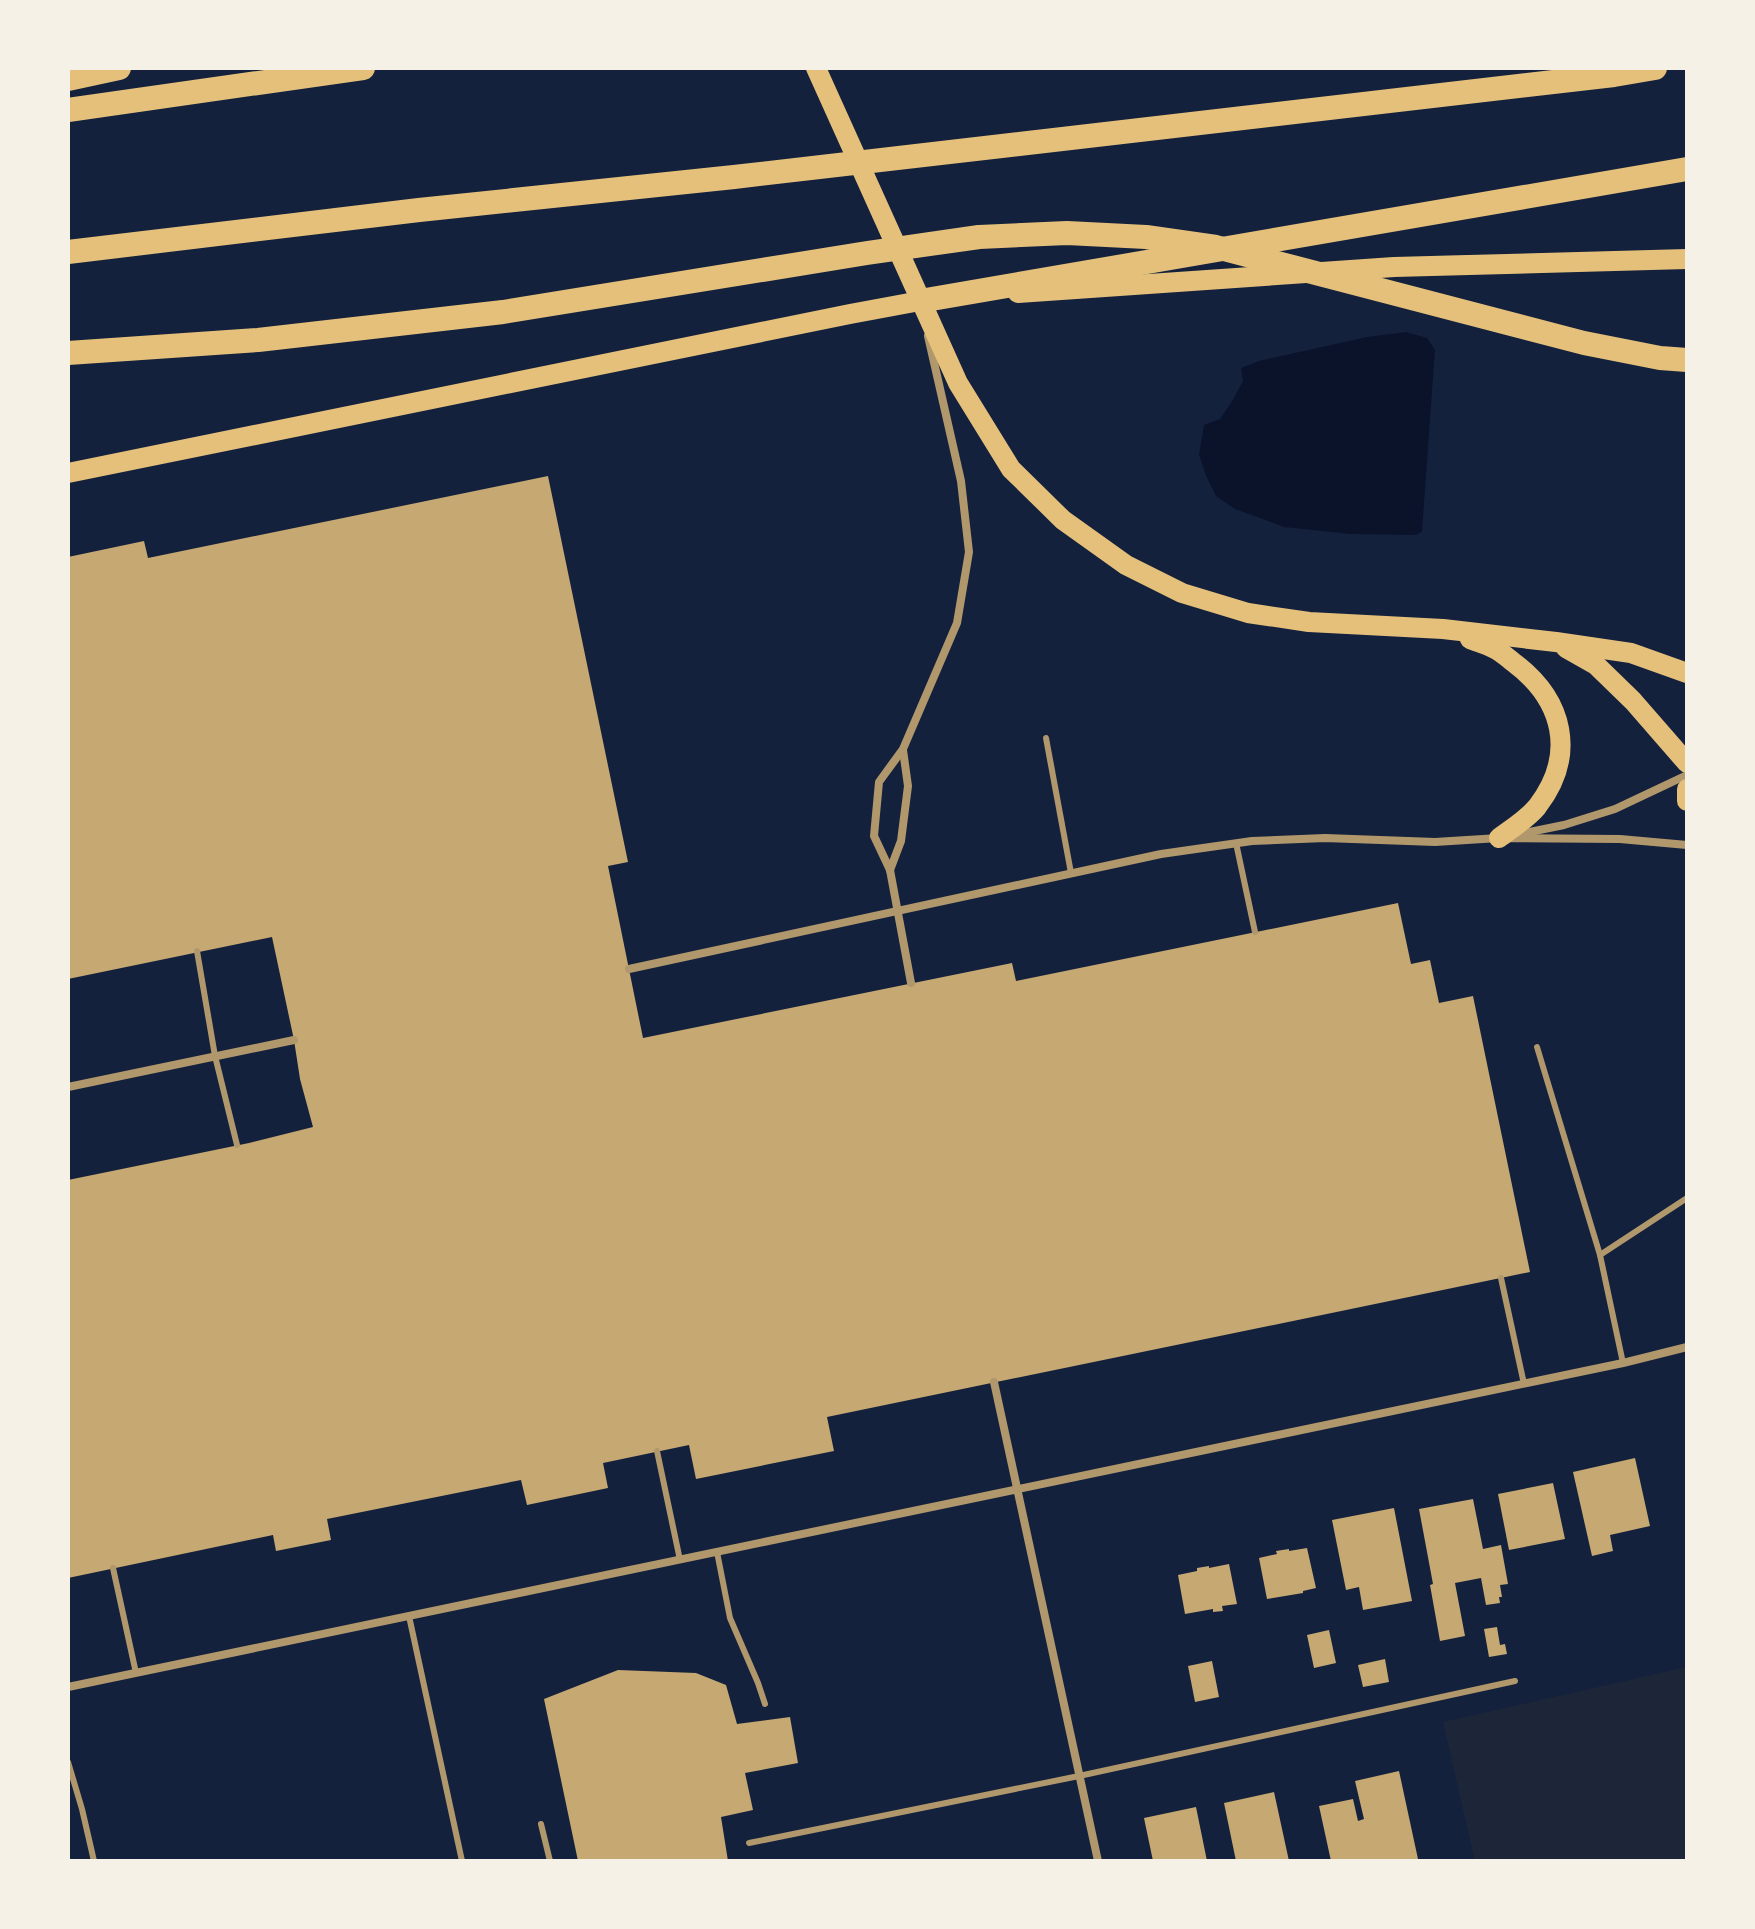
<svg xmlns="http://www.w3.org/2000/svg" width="1755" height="1929" viewBox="0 0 1755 1929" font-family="'Exo 2',sans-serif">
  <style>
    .green { fill: #1d2539 }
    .water { fill: #0b132b }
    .building { fill: #c6a872 }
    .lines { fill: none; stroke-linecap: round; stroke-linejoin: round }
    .service { stroke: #b1986c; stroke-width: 6 }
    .minor { stroke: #b1986c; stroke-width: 8 }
    .primary { stroke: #e5c07b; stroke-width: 20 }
    .motorway { stroke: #e5c07b; stroke-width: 24 }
  </style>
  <rect width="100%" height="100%" fill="#14213d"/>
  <!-- green -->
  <polygon class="green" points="1687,1667 1687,1861 1475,1861 1443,1722"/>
  <!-- water -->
  <polygon class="water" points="1406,332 1427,338 1435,350 1422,532 1416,535 1350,534 1284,527 1235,509 1216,496 1206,476 1199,454 1204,425 1220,419 1231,403 1243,381 1241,368 1259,361 1367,337"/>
  <!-- building -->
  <g class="building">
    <polygon points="548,476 628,862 608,866 643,1038 1012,963 1016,981 1398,903 1411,964 1430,960 1439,1003 1473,996 1530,1272 827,1417 834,1451 696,1479 689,1445 603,1463 608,1488 527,1505 521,1480 327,1519 331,1540 276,1551 273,1535 68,1578 68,1180 249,1143 313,1127 300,1079 294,1040 272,937 68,979 68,557 144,541 148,558"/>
    <polygon points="1635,1458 1650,1526 1610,1535 1613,1551 1592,1556 1573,1472"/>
    <polygon points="1553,1483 1565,1539 1509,1550 1498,1494"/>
    <polygon points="1473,1499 1483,1549 1501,1545 1508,1584 1500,1585 1502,1597 1499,1597 1500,1603 1486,1605 1481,1578 1455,1583 1465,1636 1440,1641 1430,1585 1433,1584 1419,1509"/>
    <polygon points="1394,1508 1412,1601 1363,1610 1359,1587 1346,1590 1332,1520"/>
    <polygon points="1307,1548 1316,1588 1303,1591 1303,1593 1267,1599 1259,1558 1277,1554 1276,1551 1289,1549 1289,1551"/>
    <polygon points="1229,1564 1237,1604 1222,1606 1223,1611 1213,1612 1213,1609 1185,1614 1178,1575 1197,1571 1197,1568 1209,1566 1209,1568"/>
    <polygon points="1497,1627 1500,1645 1505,1644 1507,1654 1489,1657 1484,1629"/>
    <polygon points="1329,1630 1336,1663 1314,1668 1307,1635"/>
    <polygon points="1385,1659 1389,1682 1363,1687 1358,1665"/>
    <polygon points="1212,1661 1219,1697 1195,1702 1188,1666"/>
    <polygon points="618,1670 696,1673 726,1685 737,1724 790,1717 798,1763 745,1773 753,1810 721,1817 728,1861 578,1861 544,1699"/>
    <polygon points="1399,1771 1418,1859 1412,1861 1331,1861 1319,1806 1353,1799 1358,1821 1364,1819 1355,1781"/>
    <polygon points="1274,1792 1289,1861 1236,1861 1224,1803"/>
    <polygon points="1196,1807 1207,1861 1153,1861 1144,1818"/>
  </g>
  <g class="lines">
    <!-- service -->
    <g class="service">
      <polyline points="1046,738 1071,873"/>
      <polyline points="1236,843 1255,932"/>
      <polyline points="197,951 215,1056 237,1145"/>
      <polyline points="1537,1047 1600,1255 1623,1363"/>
      <polyline points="1600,1255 1687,1198"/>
      <polyline points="1501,1278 1524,1384"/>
      <polyline points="657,1451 680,1560"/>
      <polyline points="717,1552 730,1618 758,1683 765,1704"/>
      <polyline points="113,1568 136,1673"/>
      <polyline points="409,1616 462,1861"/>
      <polyline points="68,1762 82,1809 94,1861"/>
      <polyline points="541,1824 550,1861"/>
      <polyline points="749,1843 1079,1776 1515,1681"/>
    </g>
    <!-- minor -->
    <g class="minor">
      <polyline points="1515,835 1564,825 1615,809 1687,775"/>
      <polyline points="890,870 901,841 908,786 903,750"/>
      <polyline points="629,969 1161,854 1252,841 1325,838 1435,842 1499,838 1620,839 1687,845"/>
      <polyline points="911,983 890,870 874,836 879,782 903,749 957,623 969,552 961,481 928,336"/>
      <polyline points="68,1087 294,1040"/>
      <polyline points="994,1382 1098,1861"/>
      <polyline points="68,1687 1623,1363 1687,1347"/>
    </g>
    <!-- primary -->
    <g class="primary">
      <polyline points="816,68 958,383 1011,469 1063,520 1126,565 1182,593 1248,613 1309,622 1443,629 1556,642 1631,653 1687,673"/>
      <polyline points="1018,293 1394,267 1687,259"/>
      <polyline points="68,473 850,314 920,301 935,299"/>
      <path d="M1470,639c7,3 16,5 23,9 7,3 14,9 20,14 51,38 64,93 24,145 -10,12 -26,22 -38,31"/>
      <polyline points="1566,648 1596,665 1633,701 1687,763"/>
      <polyline points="1687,789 1687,801"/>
    </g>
    <!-- motorway -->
    <g class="motorway">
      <polyline points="68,79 119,68"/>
      <polyline points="68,110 363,68"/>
      <polyline points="68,252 419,210 734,177 1614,75 1655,68"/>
      <polyline points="920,301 1687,169"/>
      <polyline points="68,353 258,340 503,312 867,253 979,237 1067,233 1146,237 1216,247 1584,343 1660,358 1687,360"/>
    </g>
  </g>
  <!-- border -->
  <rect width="1755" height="1929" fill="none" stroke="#f6f1e7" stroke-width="140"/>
</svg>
